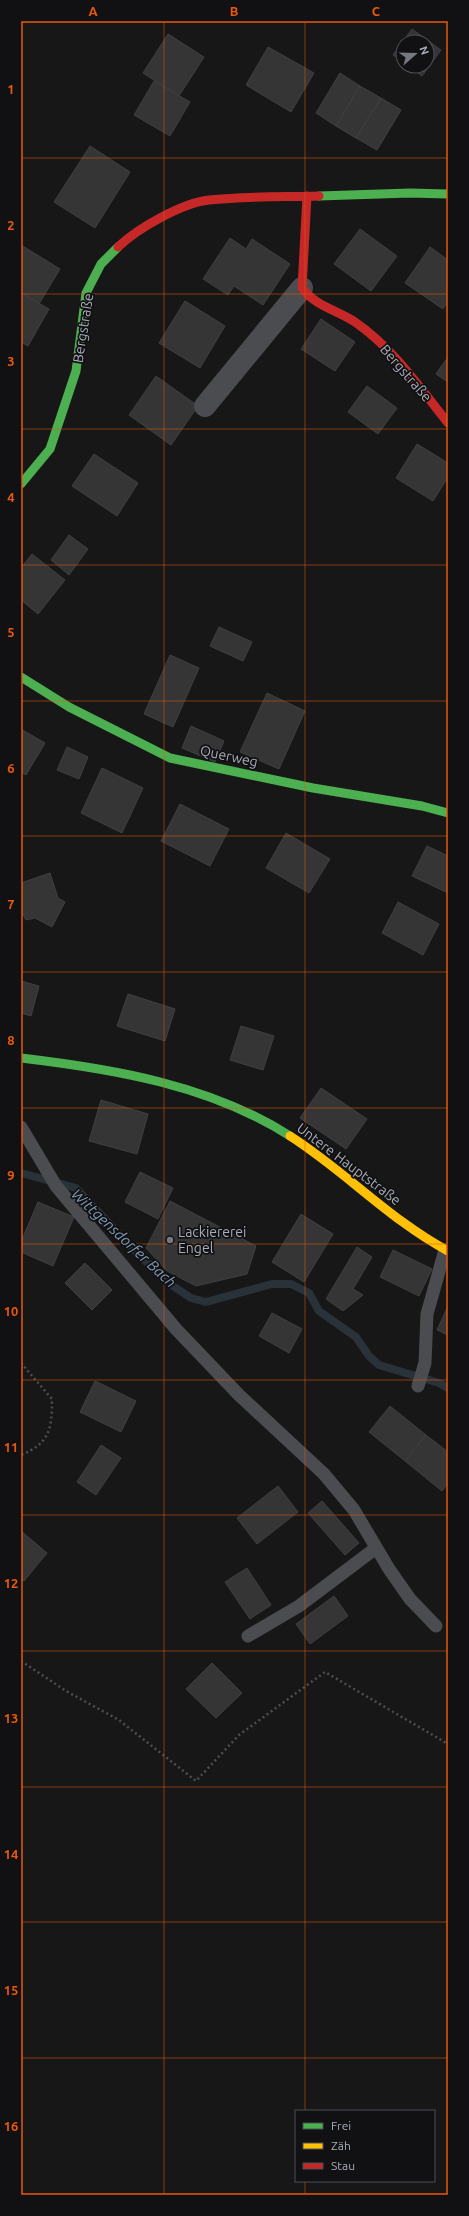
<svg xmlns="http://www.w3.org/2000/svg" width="469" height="2216" viewBox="0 0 469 2216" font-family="Ubuntu,sans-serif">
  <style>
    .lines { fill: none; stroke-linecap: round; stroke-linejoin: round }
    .stream { stroke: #2a3239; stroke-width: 8 }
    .building { fill: #353536; stroke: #3f4043 }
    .path { stroke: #4d4e52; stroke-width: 2.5; stroke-dasharray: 2 3; stroke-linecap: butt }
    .lane { stroke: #4b4c50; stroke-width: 13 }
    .street { stroke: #4b4c50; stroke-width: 22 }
    .fast { stroke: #4caf50; stroke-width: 9 }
    .slow { stroke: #ffc107; stroke-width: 9 }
    .jam { stroke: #c62828; stroke-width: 9 }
    .grid { fill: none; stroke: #e8590c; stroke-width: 1; stroke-opacity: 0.55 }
    .poi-dot { fill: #757880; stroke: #111113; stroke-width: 1.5 }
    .labels { text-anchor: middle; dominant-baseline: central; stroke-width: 3.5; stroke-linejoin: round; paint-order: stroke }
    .street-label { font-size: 14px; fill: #a8adb8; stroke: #111113 }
    .poi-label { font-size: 14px; fill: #a8adb8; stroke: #111113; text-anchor: start }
    .water-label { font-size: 15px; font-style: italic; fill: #7f9bb3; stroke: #111113 }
    .neatline { fill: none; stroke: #e8590c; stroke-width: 1.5 }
    .grid-label { font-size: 13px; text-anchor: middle; font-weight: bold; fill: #e8590c }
  </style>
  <rect width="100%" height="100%" fill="#171717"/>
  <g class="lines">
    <!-- stream -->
    <polyline class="stream" points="21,1173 76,1188 131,1247 170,1284 191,1298 206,1302 272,1284 291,1284 309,1293 319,1311 356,1337 369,1356 379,1365 439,1383 448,1388"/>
  </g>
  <!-- building -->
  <g class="building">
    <polygon points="412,29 441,50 422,76 408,66 427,66 427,42 403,42 403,62 393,55"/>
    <polygon points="168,34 204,57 179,96 143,73"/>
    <polygon points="268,47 314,73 291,112 246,85"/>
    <polygon points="340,73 360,86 336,126 316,113"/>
    <polygon points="154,81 190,102 170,136 134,115"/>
    <polygon points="360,86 381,98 356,138 336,126"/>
    <polygon points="381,98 401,110 377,150 356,138"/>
    <polygon points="90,146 130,172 95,228 54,202"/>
    <polygon points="360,229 397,256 371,291 334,264"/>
    <polygon points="230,238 246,249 252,239 290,264 263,305 234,286 228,295 203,279"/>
    <polygon points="21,245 60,269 39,304 21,293"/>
    <polygon points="430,247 448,260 448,301 443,309 405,283"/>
    <polygon points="21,293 49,309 28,346 21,342"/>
    <polygon points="185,301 225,326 200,368 159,343"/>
    <polygon points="321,319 355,342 335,371 301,349"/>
    <polygon points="448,357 448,382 436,374"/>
    <polygon points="156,376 198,406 171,445 129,415"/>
    <polygon points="367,386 397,408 378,434 348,412"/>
    <polygon points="417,444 448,463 448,477 433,501 396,478"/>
    <polygon points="94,454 138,483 117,516 72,486"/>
    <polygon points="69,535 88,549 69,575 51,560"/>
    <polygon points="32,554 65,580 38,614 21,600 21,568"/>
    <polygon points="219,627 252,642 243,661 210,646"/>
    <polygon points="170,655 199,668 173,727 144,714"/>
    <polygon points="267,693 305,711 279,769 240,752"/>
    <polygon points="191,726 224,741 215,762 182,748"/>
    <polygon points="21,729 45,743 26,775 21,772"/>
    <polygon points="67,747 88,757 79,779 57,770"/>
    <polygon points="102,768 143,788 122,833 81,813"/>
    <polygon points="180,804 229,829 210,866 161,841"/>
    <polygon points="286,833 330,859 309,893 266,868"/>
    <polygon points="427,846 448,856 448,893 412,876"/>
    <polygon points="50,873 58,898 65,902 52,927 35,918 26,920 21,911 21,883"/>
    <polygon points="398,902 439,924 423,955 382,933"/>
    <polygon points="21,981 39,986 31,1016 21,1013"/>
    <polygon points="128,994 175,1009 165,1041 117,1026"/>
    <polygon points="241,1026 274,1036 263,1070 230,1060"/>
    <polygon points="321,1088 367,1119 346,1149 300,1118"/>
    <polygon points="101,1100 148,1114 137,1154 89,1141"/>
    <polygon points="140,1172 173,1188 158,1219 125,1202"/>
    <polygon points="170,1201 256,1246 247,1274 196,1286 167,1271 146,1248"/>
    <polygon points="38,1202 74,1217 53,1266 21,1252 21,1242"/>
    <polygon points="301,1214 333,1234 304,1282 272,1262"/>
    <polygon points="357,1247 372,1257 353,1289 363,1295 343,1311 326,1299"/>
    <polygon points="393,1250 432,1269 419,1296 380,1277"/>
    <polygon points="85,1263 112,1290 92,1310 65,1283"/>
    <polygon points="448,1306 448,1335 437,1330"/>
    <polygon points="272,1313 302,1329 289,1353 259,1336"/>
    <polygon points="95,1381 136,1401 121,1432 80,1412"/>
    <polygon points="390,1406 426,1435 405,1461 369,1432"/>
    <polygon points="426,1435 448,1452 448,1483 442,1491 405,1461"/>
    <polygon points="101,1445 121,1458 96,1495 77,1482"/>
    <polygon points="278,1486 298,1512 257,1544 237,1518"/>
    <polygon points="322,1501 359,1543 345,1555 308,1513"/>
    <polygon points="21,1531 47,1553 24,1581 21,1579"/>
    <polygon points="247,1568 271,1605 250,1619 225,1582"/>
    <polygon points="334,1596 348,1616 310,1644 296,1624"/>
    <polygon points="212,1663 242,1693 216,1718 186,1689"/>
  </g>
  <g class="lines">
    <!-- path -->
    <g class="path">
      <path d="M21,1363l31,36c0,30 -2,44 -31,56"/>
      <polyline points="21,1661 66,1691 119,1720 196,1781 239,1735 325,1672 448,1744"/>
    </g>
    <!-- lane -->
    <g class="lane">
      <polyline points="21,1127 56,1186 176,1329 239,1395 324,1474 354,1510 389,1569 410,1599 436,1626"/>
      <polyline points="418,1386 425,1363 427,1314 445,1250"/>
      <polyline points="248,1636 299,1606 376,1548"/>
    </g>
    <!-- street -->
    <polyline class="street" points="205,406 302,288"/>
    <!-- fast -->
    <g class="fast">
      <polyline points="319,196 410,193 448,194"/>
      <polyline points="21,484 50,449 76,371 86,293 101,264 118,247"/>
      <polyline points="21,677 69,707 170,758 313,788 422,806 448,813"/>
      <path d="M21,1058c93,11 189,27 269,78"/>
    </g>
    <!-- slow -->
    <path class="slow" d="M290,1136c55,35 100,84 158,115"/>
    <!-- jam -->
    <g class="jam">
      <path d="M307,196l-5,92c13,18 35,22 53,34 38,26 65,66 93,101"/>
      <path d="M118,247c20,-19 64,-44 91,-47 36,-4 74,-3 110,-4"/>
    </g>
  </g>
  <!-- grid -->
  <path class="grid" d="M164,21v2174M305,21v2090M21,158h427M21,294h427M21,429h427M21,565h427M21,701h427M21,836h427M21,972h427M21,1108h427M21,1244h427M21,1380h427M21,1515h427M21,1651h427M21,1787h427M21,1922h427M21,2058h427M305,2181v14"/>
  <!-- markers -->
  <circle class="poi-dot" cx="170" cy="1240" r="4"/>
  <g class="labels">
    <!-- street labels -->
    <g class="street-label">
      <text transform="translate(83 328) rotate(-81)">Bergstraße</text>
      <text transform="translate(406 373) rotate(49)">Bergstraße</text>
      <text transform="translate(229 756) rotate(12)">Querweg</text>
      <text transform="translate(349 1164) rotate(37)">Untere Hauptstraße</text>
    </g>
    <!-- poi labels -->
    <g class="poi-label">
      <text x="178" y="1232">Lackiererei<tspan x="178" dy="16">Engel</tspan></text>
    </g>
    <!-- water labels -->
    <g class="water-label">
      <text transform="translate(124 1238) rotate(43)">Wittgensdorfer Bach</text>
    </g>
  </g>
  <!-- border -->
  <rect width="469" height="2216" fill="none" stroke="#111113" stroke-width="44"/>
  <!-- legend -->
  <rect x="295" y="2110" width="140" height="72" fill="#111113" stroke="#4d4f55"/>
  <rect x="303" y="2123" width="20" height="6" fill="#4caf50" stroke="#4d4f55"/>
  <text x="331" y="2130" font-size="12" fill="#a8adb8">Frei</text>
  <rect x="303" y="2143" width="20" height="6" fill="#ffc107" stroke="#4d4f55"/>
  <text x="331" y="2150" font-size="12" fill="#a8adb8">Zäh</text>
  <rect x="303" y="2163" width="20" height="6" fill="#c62828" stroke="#4d4f55"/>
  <text x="331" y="2170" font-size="12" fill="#a8adb8">Stau</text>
  <!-- north arrow -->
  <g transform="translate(415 54) rotate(70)"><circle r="19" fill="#111113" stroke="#4d4f55"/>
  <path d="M0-3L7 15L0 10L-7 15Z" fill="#757880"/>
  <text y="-6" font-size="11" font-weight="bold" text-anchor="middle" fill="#a8adb8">N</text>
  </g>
  <rect x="22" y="22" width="425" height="2172" class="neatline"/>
  <g class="grid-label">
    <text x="93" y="16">A</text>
    <text x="234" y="16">B</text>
    <text x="376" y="16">C</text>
    <text x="11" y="94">1</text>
    <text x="11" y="230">2</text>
    <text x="11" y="366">3</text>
    <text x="11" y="502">4</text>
    <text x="11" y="637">5</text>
    <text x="11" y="773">6</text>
    <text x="11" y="909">7</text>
    <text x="11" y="1045">8</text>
    <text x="11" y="1180">9</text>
    <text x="11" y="1316">10</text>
    <text x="11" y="1452">11</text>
    <text x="11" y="1588">12</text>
    <text x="11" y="1723">13</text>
    <text x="11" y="1859">14</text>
    <text x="11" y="1995">15</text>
    <text x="11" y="2131">16</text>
  </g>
</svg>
